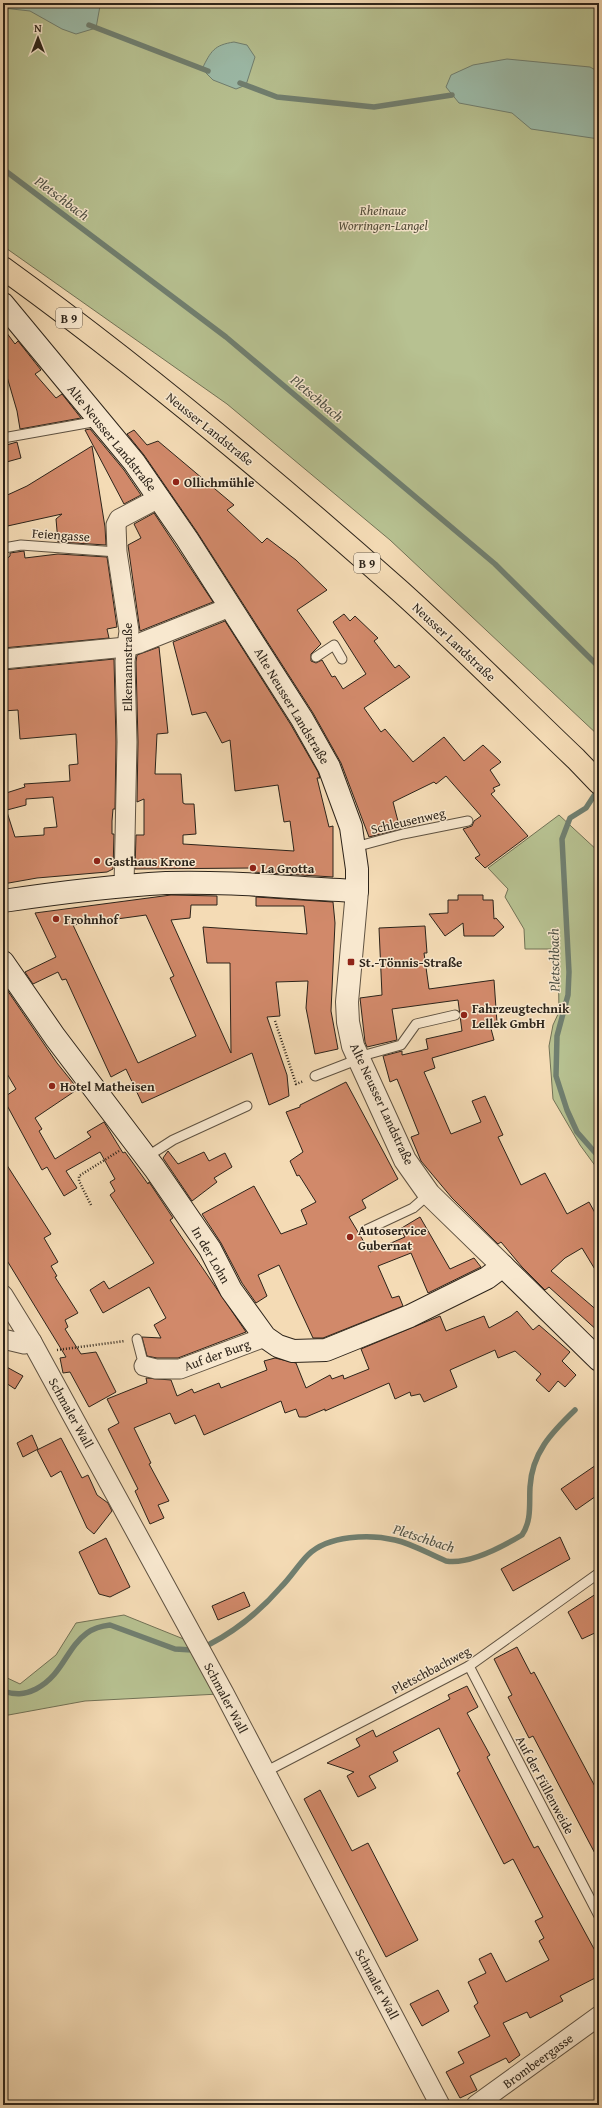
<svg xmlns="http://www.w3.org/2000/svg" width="602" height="2108" viewBox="0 0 602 2108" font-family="'Gentium Book Plus',serif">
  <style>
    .green { fill: #b7c191; stroke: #727256 }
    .water { fill: #9cbba9; stroke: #707f70 }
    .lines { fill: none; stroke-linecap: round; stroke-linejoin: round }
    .stream { stroke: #707f70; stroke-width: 5.5 }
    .building { fill: #d1896a; stroke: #2d241a; fill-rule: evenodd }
    .service-casing { stroke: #5f5241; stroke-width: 11 }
    .minor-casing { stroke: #5f5241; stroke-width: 21 }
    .tertiary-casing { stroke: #5f5241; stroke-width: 24 }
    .secondary-casing { stroke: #2d241a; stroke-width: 24 }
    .primary-casing { stroke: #2d241a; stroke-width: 24 }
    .path { stroke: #2d241a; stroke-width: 2.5; stroke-dasharray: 1 2; stroke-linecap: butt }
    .service { stroke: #f8e8cf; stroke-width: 9 }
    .minor { stroke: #f8e8cf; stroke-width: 19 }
    .tertiary { stroke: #f8e8cf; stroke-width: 22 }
    .secondary { stroke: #f8e8cf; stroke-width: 22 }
    .primary { stroke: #f4dbb5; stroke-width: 22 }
    .poi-dot { fill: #8f2418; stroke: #f8e8cf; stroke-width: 1.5 }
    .labels { text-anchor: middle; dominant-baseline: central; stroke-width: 3; stroke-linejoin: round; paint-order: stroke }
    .shield { fill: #f8e8cf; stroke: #6a5f50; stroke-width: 1 }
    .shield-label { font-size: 12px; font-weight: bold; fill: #2d241a }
    .park-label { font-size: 13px; font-style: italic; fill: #504b38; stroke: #f8e8cf }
    .street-label { font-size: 13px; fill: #2d241a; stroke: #f8e8cf }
    .poi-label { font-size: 13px; font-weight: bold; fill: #2d241a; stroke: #f8e8cf; text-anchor: start }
    .water-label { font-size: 14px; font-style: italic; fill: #4e5145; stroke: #f8e8cf }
  </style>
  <rect width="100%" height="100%" fill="#f4dbb5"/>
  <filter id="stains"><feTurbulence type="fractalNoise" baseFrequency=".005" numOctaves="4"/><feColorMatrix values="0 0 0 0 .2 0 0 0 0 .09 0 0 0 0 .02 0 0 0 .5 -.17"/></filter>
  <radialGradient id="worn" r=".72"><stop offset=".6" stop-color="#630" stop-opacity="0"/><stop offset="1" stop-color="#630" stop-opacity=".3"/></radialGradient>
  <!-- green -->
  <g class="green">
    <polygon points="3,3 599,3 599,736 390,540 227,404 3,246"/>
    <polygon points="559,815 599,852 599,1171 580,1145 553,1099 549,1046 553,1025 559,1012 558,949 525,949 524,929 505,897 508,889 488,868"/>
    <polygon points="124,1615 186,1640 219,1694 85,1701 3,1716 3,1676 20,1684 56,1655 76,1623"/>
  </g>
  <!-- water -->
  <g class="water">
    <polygon points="3,3 99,3 100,6 96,28 76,34 62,29 30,11 3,8"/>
    <path d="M234,42l13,3 8,12 -9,28 -10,4 -23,-9 -11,-11c9,-18 12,-24 32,-27z"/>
    <polygon points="507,59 590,67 599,72 599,139 531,129 512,113 459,103 446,87 451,75 473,65"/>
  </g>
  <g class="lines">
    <!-- stream -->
    <g class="stream">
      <polyline points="89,25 208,71"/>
      <polyline points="240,83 277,97 374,107 452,95"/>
      <polyline points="3,169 226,337 495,564 599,667"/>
      <polyline points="599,788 586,808 570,818 562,839 569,972 568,995 557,1036 556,1076 567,1110 577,1132 599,1157"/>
      <path d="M210,1644c27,-14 51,-34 71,-57 10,-10 17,-22 27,-32 20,-20 62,-21 87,-15 18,4 34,14 51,21 23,4 56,-14 76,-26 10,-15 7,-31 8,-48 2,-34 21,-54 45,-77"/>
      <path d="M3,1691c12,4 21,4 33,-2 27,-14 30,-41 51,-56 7,-5 14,-7 23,-8l65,24 17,1"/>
    </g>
  </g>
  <!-- building -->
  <g class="building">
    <polygon points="3,328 15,344 18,341 41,370 35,374 56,398 62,394 81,418 20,429 17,411 3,363"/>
    <polygon points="90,429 124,470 141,495 124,504 85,430"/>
    <polygon points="134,430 147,445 158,441 234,505 227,510 262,543 267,538 296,560 327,590 297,610 321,644 311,654 311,661 316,663 322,660 332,677 335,676 343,689 366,674 333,622 344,614 350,621 355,616 378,638 374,641 395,668 399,665 410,677 364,708 381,732 385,729 413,762 444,737 464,761 483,745 501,762 490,770 500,785 493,788 495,791 491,794 528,836 485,868 475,858 480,855 463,829 472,826 474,821 481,816 446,776 436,784 434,782 393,802 400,829 369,837 341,763 313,713 197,532 144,455 127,434"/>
    <polygon points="17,442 21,458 3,463 3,446"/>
    <polygon points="92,446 105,527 106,545 58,542 56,519 62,514 3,527 3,497 27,486"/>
    <polygon points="154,513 213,602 140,631 128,545 141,538 134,524"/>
    <polygon points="24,551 25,558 58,554 107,557 117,627 107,629 109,638 3,648 4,561 10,556 10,553"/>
    <polygon points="225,621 291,725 318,772 320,778 317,778 329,827 333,826 333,877 253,872 252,868 135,869 136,835 144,835 144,799 137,802 138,742 136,662 137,655 159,647 168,733 157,734 155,774 181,774 183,803 185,804 194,804 196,834 183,835 183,844 294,851 290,821 284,822 278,785 235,791 230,740 222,743 206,712 192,715 173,642"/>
    <polygon points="114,659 116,742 115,809 113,809 112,821 112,834 114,834 113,869 107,872 37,878 3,884 3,809 6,809 15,837 44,835 44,828 57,827 53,797 26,799 26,805 7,810 3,801 3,794 25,787 24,784 70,781 69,765 78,764 76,734 20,739 18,710 3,711 3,670"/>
    <path d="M171,895l46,1v9h-26l-1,13 -19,2 60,133 -1,-90h-23l-4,-36 104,7 -3,-28h-48v-9l77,5 2,21 -4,88 7,38 -23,5 -9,-46 2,-27 -32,1 4,34 -13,1 20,58 2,21 -20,9 -17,-52 -110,50 -16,-34 -15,8 -45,-98 -4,1 -4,-8 -25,12 -8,-12 31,-15 -21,-44zM146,915l28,61 -4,2 26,58 -58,27 -65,-138z"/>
    <polygon points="458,895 483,895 483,900 493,900 494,919 496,918 504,927 494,936 464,936 463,923 445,936 429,914 448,913 448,900 458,900"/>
    <polygon points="425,926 427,953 424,953 429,989 494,980 497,1023 490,1025 494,1040 432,1058 435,1068 424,1072 451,1134 481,1122 472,1101 485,1096 503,1135 498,1137 521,1185 545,1173 567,1214 589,1202 599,1220 599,1276 582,1248 565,1258 551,1271 599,1312 599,1332 549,1287 545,1290 522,1267 501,1242 498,1244 452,1198 421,1161 411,1137 419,1134 397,1079 390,1082 383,1056 402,1051 402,1055 428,1049 426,1039 462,1031 458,1000 392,1009 397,1040 367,1047 365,1042 360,998 382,995 379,928"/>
    <polygon points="3,984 57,1063 78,1089 35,1118 42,1129 39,1131 55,1159 91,1137 87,1132 104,1122 123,1153 125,1152 148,1184 149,1182 173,1218 170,1220 246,1332 178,1358 157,1358 147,1356 142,1337 161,1338 154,1325 166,1318 149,1287 103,1313 90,1290 104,1281 109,1289 154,1263 110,1195 115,1191 110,1182 115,1179 100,1152 66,1171 77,1188 64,1196 47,1167 42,1170 3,1098 16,1089 3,1067"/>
    <polygon points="346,1082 398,1179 362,1200 366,1208 349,1217 370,1252 405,1237 400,1229 420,1217 450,1269 474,1258 481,1267 428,1293 411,1253 378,1266 392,1298 399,1296 403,1306 323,1338 313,1338 279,1265 258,1275 267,1296 256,1303 242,1283 221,1243 202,1214 254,1186 281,1234 307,1224 301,1210 316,1202 299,1175 297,1176 290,1161 303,1152 286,1112 300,1107 300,1105"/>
    <polygon points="168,1151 178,1164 204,1152 209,1161 225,1153 232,1167 214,1178 217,1182 192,1201 163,1158"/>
    <polygon points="3,1159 51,1234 44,1238 58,1262 51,1266 57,1276 55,1277 78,1313 65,1320 68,1327 65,1329 81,1354 96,1352 116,1392 89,1407 70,1372 63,1373 60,1358 66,1357 3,1254"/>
    <polygon points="517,1311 533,1330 539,1325 570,1352 562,1361 576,1375 565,1387 558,1381 549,1392 536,1380 541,1374 515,1351 498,1358 495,1350 450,1370 457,1387 424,1402 420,1394 411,1396 410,1392 395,1399 389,1383 325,1411 325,1409 306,1417 299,1417 296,1409 285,1413 281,1401 204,1435 195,1415 175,1424 170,1413 134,1428 151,1463 149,1464 169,1501 158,1505 164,1518 150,1524 135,1491 138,1489 108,1429 119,1423 107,1399 147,1383 146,1378 171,1380 177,1396 192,1389 194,1393 219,1383 221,1388 267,1370 264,1361 275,1358 296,1363 306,1388 330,1375 332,1379 343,1375 344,1379 369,1369 361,1349 440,1316 446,1331 484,1316 489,1328 511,1316"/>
    <polygon points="3,1365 23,1376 15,1389 3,1381"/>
    <polygon points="32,1435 38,1449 23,1457 17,1443"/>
    <polygon points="61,1438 82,1478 88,1475 97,1495 108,1503 112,1511 94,1534 87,1528 61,1471 51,1477 37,1450"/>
    <polygon points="599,1463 599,1494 576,1510 561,1489"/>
    <polygon points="560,1537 570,1559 513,1591 501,1569"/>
    <polygon points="106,1538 130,1587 110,1597 99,1594 79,1552"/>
    <polygon points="244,1592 250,1606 218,1620 212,1606"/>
    <polygon points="599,1592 599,1631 582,1639 568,1612"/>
    <polygon points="517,1647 531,1674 534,1672 599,1794 599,1861 533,1736 529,1738 508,1697 512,1695 494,1659"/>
    <polygon points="467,1686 478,1707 467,1713 490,1755 487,1757 534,1848 538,1846 599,1958 599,1976 560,1996 563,2001 530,2018 527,2012 503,2023 520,2055 509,2063 506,2058 470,2076 477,2090 460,2098 446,2072 464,2063 458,2052 490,2036 474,2006 478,2003 468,1982 486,1973 479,1959 491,1953 506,1982 549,1960 539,1941 544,1938 535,1921 543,1917 513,1859 504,1864 457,1773 460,1771 439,1728 393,1752 398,1761 369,1776 376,1788 358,1797 347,1776 354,1772 327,1763 360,1746 356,1739 373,1730 376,1737 450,1699 448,1695"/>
    <polygon points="320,1790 352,1851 368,1843 418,1940 386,1957 304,1799"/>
    <polygon points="438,1990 449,2011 422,2026 410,2004"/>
  </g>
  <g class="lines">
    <defs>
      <g id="service">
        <polyline points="3,438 98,421"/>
        <polyline points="4,548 21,545 117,552"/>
        <polyline points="316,657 334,645 342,659"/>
        <polyline points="355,847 403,834 468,821"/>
        <polyline points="358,1057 401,1045 416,1024 455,1015"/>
        <polyline points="315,1076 359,1059"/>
        <polyline points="145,1158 173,1140 247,1106"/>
        <polyline points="366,1230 413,1208 429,1194"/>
        <polyline points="137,1339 144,1366"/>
        <polyline points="469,1666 599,1916"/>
        <polyline points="265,1772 469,1666 599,1573"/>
      </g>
      <g id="minor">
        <polyline points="3,659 126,647 140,643 230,607"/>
        <polyline points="124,886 127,742 125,661 129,631 117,552 116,525 119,519 159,498"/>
        <polyline points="3,1295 32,1342 224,1693 440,2105"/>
        <polyline points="3,1339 24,1344 32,1342"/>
        <polyline points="144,1366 156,1369 180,1369 265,1337"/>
        <polyline points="476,2105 599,2016"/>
      </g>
      <polyline id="tertiary" points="357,891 347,1002 348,1022 353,1046 405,1160 429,1194 503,1266"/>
      <g id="secondary">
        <path d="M3,304l131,158 53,77 115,180 27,48 22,60 6,42v22c-64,-3 -128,-10 -191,-8 -55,3 -109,10 -163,18"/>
        <polyline points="3,962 55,1037 155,1169 210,1249 231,1290 265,1337 278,1346 293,1351 326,1350 410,1316 487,1278 503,1266 599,1360"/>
      </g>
      <path id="primary" d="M3,268c137,99 271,211 397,323 60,54 117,112 176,168l23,24"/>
    </defs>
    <!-- service casing -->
    <use href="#service" class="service-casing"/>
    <!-- minor casing -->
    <use href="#minor" class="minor-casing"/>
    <!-- tertiary casing -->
    <use href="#tertiary" class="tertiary-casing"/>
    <!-- secondary casing -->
    <use href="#secondary" class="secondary-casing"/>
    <!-- primary casing -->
    <use href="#primary" class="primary-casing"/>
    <!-- path -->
    <g class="path">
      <polyline points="275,1021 296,1084 304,1081"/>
      <polyline points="91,1205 79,1181 79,1176 119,1151"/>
      <polyline points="57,1350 125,1341"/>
    </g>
    <!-- service -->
    <use href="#service" class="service"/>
    <!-- minor -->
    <use href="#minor" class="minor"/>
    <!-- tertiary -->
    <use href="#tertiary" class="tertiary"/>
    <!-- secondary -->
    <use href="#secondary" class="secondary"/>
    <!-- primary -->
    <use href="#primary" class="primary"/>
  </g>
  <!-- markers -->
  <g class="poi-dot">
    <circle cx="176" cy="482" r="4"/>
    <circle cx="97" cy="861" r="4"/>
    <circle cx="253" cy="868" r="4"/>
    <circle cx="56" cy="919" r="4"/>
    <rect x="347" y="958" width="8" height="8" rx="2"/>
    <circle cx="464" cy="1015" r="4"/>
    <circle cx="52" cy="1086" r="4"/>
    <circle cx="350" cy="1237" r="4"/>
  </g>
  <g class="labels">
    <!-- shield labels -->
    <g class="shield">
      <rect x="56" y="308" width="26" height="20" rx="3"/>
      <rect x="354" y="553" width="26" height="20" rx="3"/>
    </g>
    <g class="shield-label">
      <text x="69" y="318">B 9</text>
      <text x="367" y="563">B 9</text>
    </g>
    <!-- park labels -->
    <g class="park-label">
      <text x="383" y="210">Rheinaue<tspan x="383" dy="15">Worringen-Langel</tspan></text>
    </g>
    <!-- street labels -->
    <g class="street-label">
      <text transform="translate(210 429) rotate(39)">Neusser Landstraße</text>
      <text transform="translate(112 438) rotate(51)">Alte Neusser Landstraße</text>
      <text transform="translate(61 535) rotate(4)">Feiengasse</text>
      <text transform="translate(454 642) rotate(43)">Neusser Landstraße</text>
      <text transform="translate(127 667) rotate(-90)">Elkemannstraße</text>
      <text transform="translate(292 706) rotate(59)">Alte Neusser Landstraße</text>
      <text transform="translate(408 821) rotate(-13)">Schleusenweg</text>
      <text transform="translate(382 1104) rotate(65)">Alte Neusser Landstraße</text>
      <text transform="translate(211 1255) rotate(60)">In der Lohn</text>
      <text transform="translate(217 1355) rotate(-20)">Auf der Burg</text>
      <text transform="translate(71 1413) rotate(61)">Schmaler Wall</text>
      <text transform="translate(431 1670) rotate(-28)">Pletschbachweg</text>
      <text transform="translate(226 1698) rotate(62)">Schmaler Wall</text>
      <text transform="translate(545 1785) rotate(62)">Auf der Füllenweide</text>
      <text transform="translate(377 1984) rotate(62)">Schmaler Wall</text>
      <text transform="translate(538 2061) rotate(-36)">Brombeergasse</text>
    </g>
    <!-- poi labels -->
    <g class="poi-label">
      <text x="184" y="482">Ollichmühle</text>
      <text x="105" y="861">Gasthaus Krone</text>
      <text x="261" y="868">La Grotta</text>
      <text x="64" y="919">Frohnhof</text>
      <text x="359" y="962">St.-Tönnis-Straße</text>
      <text x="472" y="1008">Fahrzeugtechnik<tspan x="472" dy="15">Lellek GmbH</tspan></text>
      <text x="60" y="1086">Hotel Matheisen</text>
      <text x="358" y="1230">Autoservice<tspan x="358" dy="15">Gubernat</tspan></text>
    </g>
    <!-- water labels -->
    <g class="water-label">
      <text transform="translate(62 198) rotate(37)">Pletschbach</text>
      <text transform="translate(317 398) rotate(40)">Pletschbach</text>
      <text transform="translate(554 960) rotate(-91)">Pletschbach</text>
      <text transform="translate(424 1538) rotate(18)">Pletschbach</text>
    </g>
  </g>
  <!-- margin -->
  <rect width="602" height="2108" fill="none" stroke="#f4dbb5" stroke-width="16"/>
  <rect x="4" y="4" width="594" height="2100" fill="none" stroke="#2d241a" stroke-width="2"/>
  <rect x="8" y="8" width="586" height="2092" fill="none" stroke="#2d241a"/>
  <!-- north arrow -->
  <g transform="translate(38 38)" stroke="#f8e8cf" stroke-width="3" paint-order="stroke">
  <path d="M0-3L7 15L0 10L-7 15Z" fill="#2d241a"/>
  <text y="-6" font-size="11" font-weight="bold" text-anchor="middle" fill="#2d241a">N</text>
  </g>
  <rect width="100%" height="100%" filter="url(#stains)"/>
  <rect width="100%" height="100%" fill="url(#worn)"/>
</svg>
